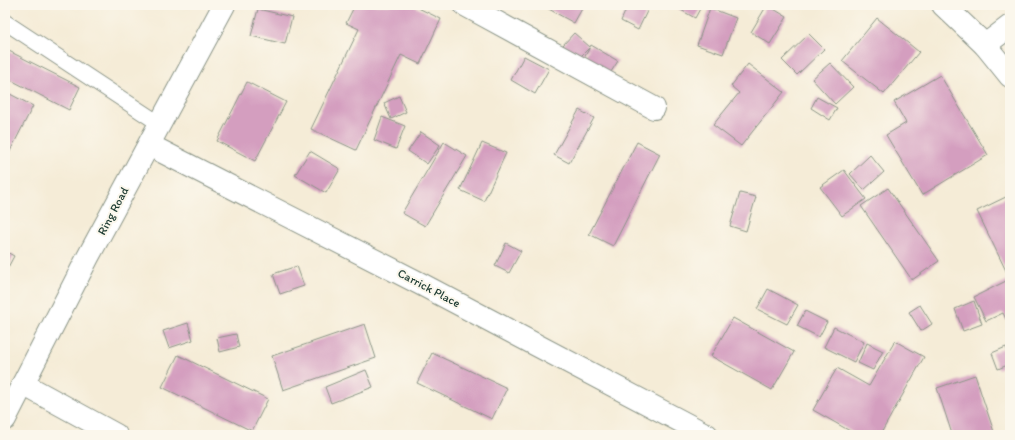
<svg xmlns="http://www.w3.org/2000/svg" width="1015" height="440" viewBox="0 0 1015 440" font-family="Itim,sans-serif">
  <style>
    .building { fill: #d49ebf }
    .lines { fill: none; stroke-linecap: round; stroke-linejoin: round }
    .service-casing { stroke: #8a9486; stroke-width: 17 }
    .minor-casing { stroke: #8a9486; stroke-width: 24 }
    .service { stroke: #fff; stroke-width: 15 }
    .minor { stroke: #fff; stroke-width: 22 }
    .labels { text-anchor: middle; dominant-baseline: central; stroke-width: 4; stroke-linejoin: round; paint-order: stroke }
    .street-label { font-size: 12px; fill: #1f3d34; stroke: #fbf7ec }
  </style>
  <rect width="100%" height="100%" fill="#fbf7ec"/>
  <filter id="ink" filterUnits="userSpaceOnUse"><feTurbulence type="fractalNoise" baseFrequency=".025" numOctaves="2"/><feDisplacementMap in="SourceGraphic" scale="8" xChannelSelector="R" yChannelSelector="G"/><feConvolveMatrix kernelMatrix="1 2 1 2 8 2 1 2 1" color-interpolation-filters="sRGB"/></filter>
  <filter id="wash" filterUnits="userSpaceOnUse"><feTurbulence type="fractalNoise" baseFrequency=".012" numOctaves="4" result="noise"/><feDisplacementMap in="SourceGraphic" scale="16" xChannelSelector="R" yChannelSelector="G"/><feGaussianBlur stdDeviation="0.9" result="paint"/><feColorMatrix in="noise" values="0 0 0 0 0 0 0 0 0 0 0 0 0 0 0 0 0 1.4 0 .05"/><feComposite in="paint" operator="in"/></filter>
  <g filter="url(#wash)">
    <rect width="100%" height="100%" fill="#f5ecd7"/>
    <g id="blocks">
      <!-- building -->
      <g class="building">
        <polygon points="355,5 412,5 441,19 420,64 401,55 356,150 311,129 359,29 346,23"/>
        <polygon points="548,5 584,5 574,23 547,8"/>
        <polygon points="628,5 650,5 638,30 621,21"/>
        <polygon points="672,5 702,5 695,18"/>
        <polygon points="767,5 787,17 770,44 751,32"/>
        <polygon points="710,8 736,18 723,54 697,45"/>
        <polygon points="258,9 292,17 285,44 251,36"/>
        <polygon points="877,18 919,52 884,94 842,61"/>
        <polygon points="574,33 590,47 578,59 563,45"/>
        <polygon points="809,34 824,49 797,75 782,60"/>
        <polygon points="591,45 618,61 609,75 583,60"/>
        <polygon points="5,49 80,87 69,110 5,77"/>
        <polygon points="524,56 549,69 535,94 511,80"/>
        <polygon points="830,63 853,87 835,104 812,79"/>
        <polygon points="748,64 784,92 741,146 713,125 739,93 731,86"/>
        <polygon points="940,75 988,155 922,195 886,135 906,123 894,102"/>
        <polygon points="247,82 286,102 255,161 217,141"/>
        <polygon points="10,94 33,106 5,161 5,104"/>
        <polygon points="399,96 406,112 391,119 384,103"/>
        <polygon points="817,97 837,108 830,120 811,108"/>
        <polygon points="579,110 594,118 569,163 554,155"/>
        <polygon points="382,117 405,126 396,149 374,140"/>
        <polygon points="421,132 440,145 427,164 408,151"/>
        <polygon points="444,142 467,156 425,226 402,213"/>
        <polygon points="637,142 660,154 613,246 589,234"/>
        <polygon points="482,143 506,153 484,201 460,190"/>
        <polygon points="310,151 340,169 326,193 295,175"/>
        <polygon points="870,155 884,172 864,190 850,174"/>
        <polygon points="844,170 866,199 842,216 820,187"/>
        <polygon points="888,188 939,261 912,280 861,206"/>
        <polygon points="740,193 756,197 746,231 730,226"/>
        <polygon points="1010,195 1010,279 977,211"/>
        <polygon points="506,243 521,251 509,273 495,266"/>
        <polygon points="5,251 14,256 5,273"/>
        <polygon points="297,266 304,286 280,294 273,274"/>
        <polygon points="1010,279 1010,327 1003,313 986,321 974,297"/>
        <polygon points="768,289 798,305 787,324 757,309"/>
        <polygon points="974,301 982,324 963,331 955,309"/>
        <polygon points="920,305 932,324 921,331 909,312"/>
        <polygon points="805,311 827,322 819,337 797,326"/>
        <polygon points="733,318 794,352 772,390 711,356"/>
        <polygon points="188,323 193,340 169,348 163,331"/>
        <polygon points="365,324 376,358 283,390 272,356"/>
        <polygon points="834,327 864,342 854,362 824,347"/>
        <polygon points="236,334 239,347 220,352 217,338"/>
        <polygon points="895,341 924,357 880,435 857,435 813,410 837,368 869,386"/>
        <polygon points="867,343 883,351 873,370 858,363"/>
        <polygon points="1006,347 1010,358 1010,364 998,369 992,353"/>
        <polygon points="432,353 507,388 492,419 417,383"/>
        <polygon points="178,355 268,399 252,431 162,387"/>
        <polygon points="366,370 373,387 331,403 325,387"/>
        <polygon points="975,375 995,435 949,435 952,434 937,388"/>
      </g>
    </g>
  </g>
  <g filter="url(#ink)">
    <use href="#blocks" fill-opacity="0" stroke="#8a9486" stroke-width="1"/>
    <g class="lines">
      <defs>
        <polyline id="service" points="5,22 160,124"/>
        <g id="minor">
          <polyline points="465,5 654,108"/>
          <polyline points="943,5 985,45 1010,76"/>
          <polyline points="985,45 1010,26"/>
          <polyline points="149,145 419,283 707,435"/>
          <polyline points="23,384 116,435"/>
          <polyline points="5,419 88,257 224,5"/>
        </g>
      </defs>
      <!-- service casing -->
      <use href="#service" class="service-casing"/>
      <!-- minor casing -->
      <use href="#minor" class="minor-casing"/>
      <!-- service -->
      <use href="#service" class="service"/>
      <!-- minor -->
      <use href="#minor" class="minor"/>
    </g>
  </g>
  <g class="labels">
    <!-- street labels -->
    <g class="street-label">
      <text transform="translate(113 211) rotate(-62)">Ring Road</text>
      <text transform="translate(429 288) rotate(28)">Carrick Place</text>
    </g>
  </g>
  <!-- margin -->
  <rect width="1015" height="440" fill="none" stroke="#fbf7ec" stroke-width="20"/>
</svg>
